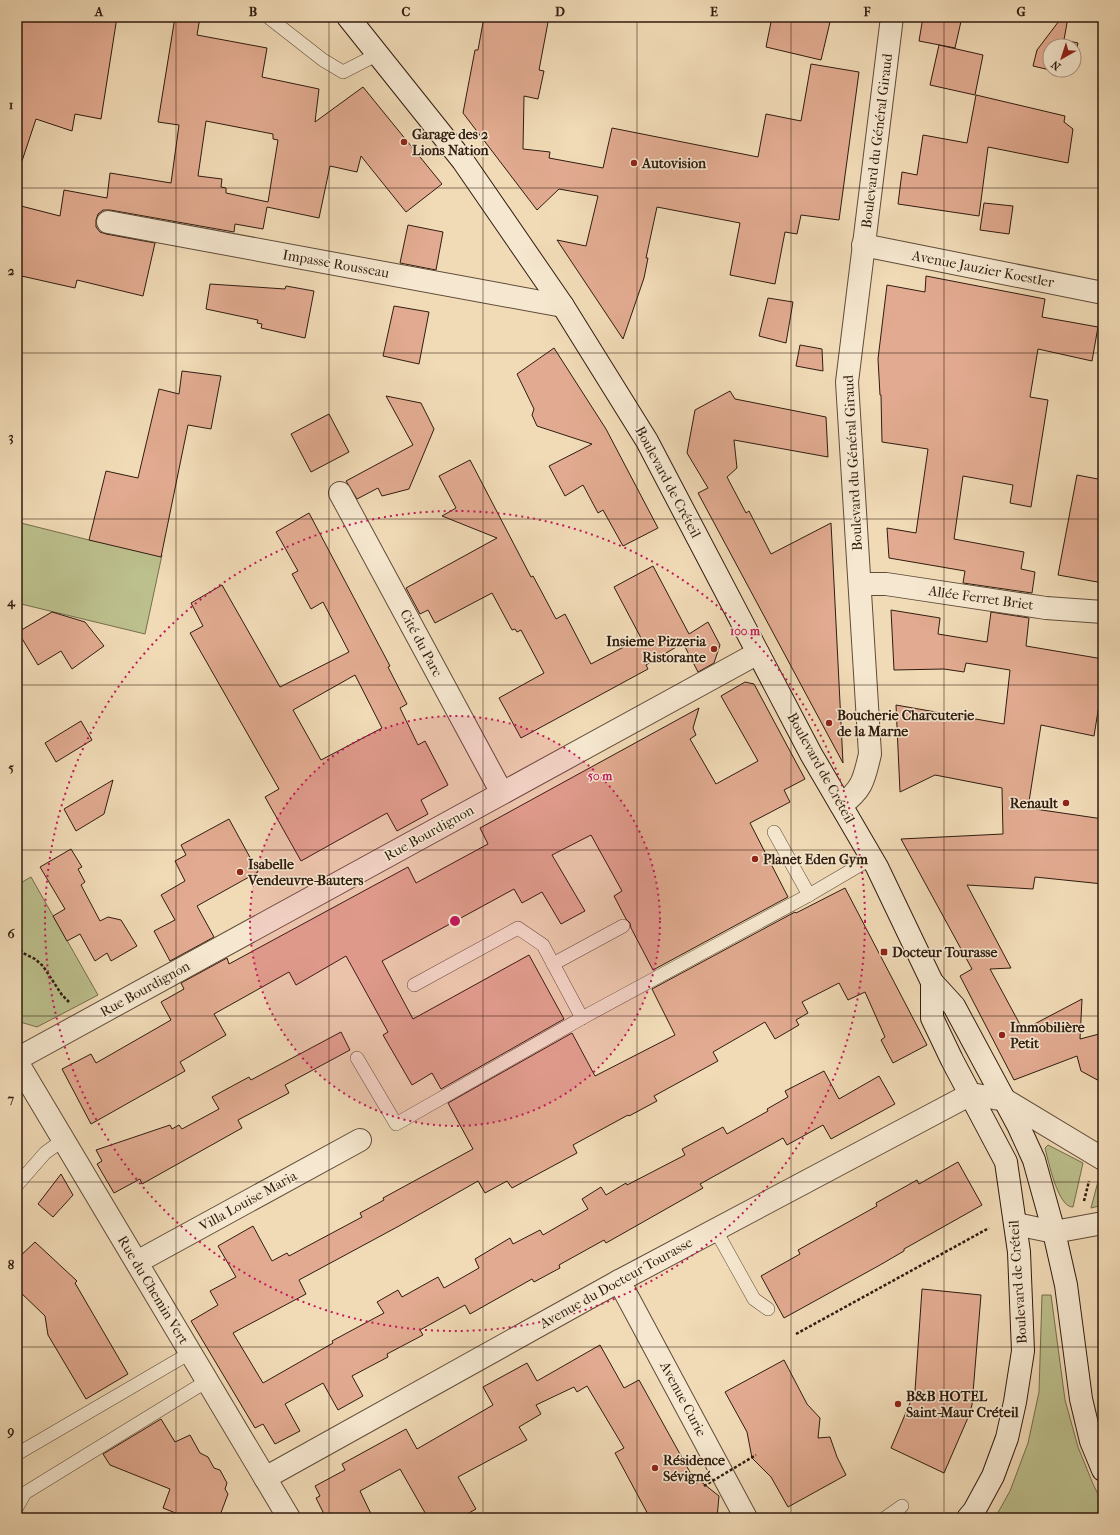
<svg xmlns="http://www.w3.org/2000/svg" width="1120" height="1535" viewBox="0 0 1120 1535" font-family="'IM FELL French Canon',serif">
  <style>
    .green { fill: #bcc08d; stroke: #766e4e }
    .building { fill: #e2ab91; stroke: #301c0f; fill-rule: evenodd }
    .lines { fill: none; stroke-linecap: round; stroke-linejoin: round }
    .service-casing { stroke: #604c39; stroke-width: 14 }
    .minor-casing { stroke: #604c39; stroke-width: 24 }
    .tertiary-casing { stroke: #604c39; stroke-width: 24 }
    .secondary-casing { stroke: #301c0f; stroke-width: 24 }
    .path { stroke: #301c0f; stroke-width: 2.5; stroke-dasharray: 3 2; stroke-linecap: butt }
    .service { stroke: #f6e8d0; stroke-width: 13 }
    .minor { stroke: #f6e8d0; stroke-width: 22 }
    .tertiary { stroke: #f6e8d0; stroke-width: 22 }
    .secondary { stroke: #f6e8d0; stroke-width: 22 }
    .path-bridge { stroke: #301c0f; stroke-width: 2.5; stroke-dasharray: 3 2; stroke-linecap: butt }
    .grid { fill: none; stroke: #301c0f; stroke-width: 1; stroke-opacity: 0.55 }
    .ring { fill: none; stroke: #c2185b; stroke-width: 2; stroke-dasharray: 2 4 }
    .poi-dot { fill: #8f2418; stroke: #f6e8d0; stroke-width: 1.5 }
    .labels { text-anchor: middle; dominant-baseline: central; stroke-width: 3; stroke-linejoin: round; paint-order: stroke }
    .poi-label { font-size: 14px; font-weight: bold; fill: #301c0f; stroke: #f6e8d0; text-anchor: start }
    .street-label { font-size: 14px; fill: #301c0f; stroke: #f6e8d0 }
    .centre { fill: #c2185b; stroke: #f6e8d0; stroke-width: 2 }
    .ring-label { font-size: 12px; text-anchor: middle; font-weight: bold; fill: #c2185b; stroke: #f6e8d0; stroke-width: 3; stroke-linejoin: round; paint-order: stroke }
    .neatline { fill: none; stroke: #301c0f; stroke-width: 1.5 }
    .grid-label { font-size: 13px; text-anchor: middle; font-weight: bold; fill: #301c0f }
  </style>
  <rect width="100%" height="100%" fill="#f1dbb7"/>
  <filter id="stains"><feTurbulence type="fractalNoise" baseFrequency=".005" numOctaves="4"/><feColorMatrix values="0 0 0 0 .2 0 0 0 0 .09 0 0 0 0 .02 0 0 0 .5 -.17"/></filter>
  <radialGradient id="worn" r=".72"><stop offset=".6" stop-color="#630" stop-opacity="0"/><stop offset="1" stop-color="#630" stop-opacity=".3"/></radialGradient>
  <!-- green -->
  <g class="green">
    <polygon points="17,522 89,540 162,555 145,634 17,603"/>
    <polygon points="31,877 98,995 37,1027 17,1021 17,885"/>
    <path d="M1048,1145l35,18 -10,44c-15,1 -25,-47 -28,-59z"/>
    <polygon points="1100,1174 1103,1175 1103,1205 1091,1208"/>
    <polygon points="1042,1295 1051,1295 1065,1400 1078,1447 1093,1484 1103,1504 1103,1518 995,1518 1010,1491 1028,1443 1039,1392"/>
  </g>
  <!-- building -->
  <g class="building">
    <polygon points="17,17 117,17 101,119 75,114 72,131 36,119 21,164 17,164"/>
    <path d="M175,17h25l-3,18 70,13 -5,29 57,12 -4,33 48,-35 79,97 -36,28 -45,-56 -4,16 -27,-6 -11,52 -52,-11 -4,22 -28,-5 -1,8 -124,-22h-7l-5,4 -2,6v7l4,5 6,2 49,9 -12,53 -66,-16 -2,8 -58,-13v-70l43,11 4,-26 43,8 3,-25 61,10 8,-58 -21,-3zM206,121l67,13v5l5,1 -10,62 -42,-9v-5l-5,-1 1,-8 -24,-3z"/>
    <polygon points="484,17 549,17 539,70 544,71 538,99 524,96 523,149 550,152 549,158 603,168 612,128 758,157 766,114 801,121 811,64 859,72 839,220 801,215 797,234 785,232 775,284 730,275 740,223 657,207 646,258 648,258 644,278 623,339 557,240 586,246 598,196 559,189 537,210 463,113 475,50 478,50"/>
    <polygon points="772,17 804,17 830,22 821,60 766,47"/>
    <polygon points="923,17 962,17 955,48 919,41"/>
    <polygon points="1062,17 1068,17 1064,40 1078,43 1074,63 1074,46 1050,46 1050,70 1033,66 1037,50"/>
    <polygon points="939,45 983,55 975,95 930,85"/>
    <polygon points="976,95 1065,116 1064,122 1073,129 1068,163 988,147 979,216 898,204 902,172 917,175 923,135 967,143"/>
    <polygon points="984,203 1013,206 1009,234 980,230"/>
    <polygon points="408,225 443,232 436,270 400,263"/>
    <polygon points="926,276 1045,299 1042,317 1098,327 1092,361 1038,349 1030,397 1048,400 1031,507 1010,503 1013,485 963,476 954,539 1024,552 1021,569 1035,572 1032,593 963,583 965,571 889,558 887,528 916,533 928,449 882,442 881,395 880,395 878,359 887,285 925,292"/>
    <polygon points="210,284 285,289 286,286 314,291 305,338 261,328 262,324 257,323 258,320 206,309"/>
    <polygon points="768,298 793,302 786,343 759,336"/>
    <polygon points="394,306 429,312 419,364 383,356"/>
    <polygon points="800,345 822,349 823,371 796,366"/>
    <polygon points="554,348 606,429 658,528 623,546 603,510 598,513 583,485 565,496 549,466 592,444 537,426 532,415 534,409 517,374"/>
    <polygon points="182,371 221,376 211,429 188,425 161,557 89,540 106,471 138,478 159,389 179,394"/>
    <polygon points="730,391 735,399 826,417 828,457 734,440 737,468 727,477 746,513 749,511 771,554 831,523 843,763 698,493 708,488 687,453 695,410"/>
    <polygon points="386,396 421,403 434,429 409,489 382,496 378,488 357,499 346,481 413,445"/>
    <polygon points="329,414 349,452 311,472 291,434"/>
    <polygon points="470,460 531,577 533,576 539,587 556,619 565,614 591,664 641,638 614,587 653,566 689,634 708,622 720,645 714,663 698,672 683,643 646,665 648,669 521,738 499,698 544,673 521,630 517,632 515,629 512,630 492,593 435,623 428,610 420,614 406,588 497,538 442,516 456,508 439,476"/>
    <polygon points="1077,475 1103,480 1103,583 1058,575"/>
    <path d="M309,513l81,153 -2,1 19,37 -7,4 18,37 7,-4 23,44 -27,15 7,14 -31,17 -10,-18 -86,48 -36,-64 14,-8 -89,-156 13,-7 -12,-23 31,-18 58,102 69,-35 -26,-50 -12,7 -19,-35 6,-3 -22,-39zM355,675l27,53 -61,32 -28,-50z"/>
    <polygon points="891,610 940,618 938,634 987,642 991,612 1029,618 1026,646 1103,659 1103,680 1094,736 1041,725 1028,808 1103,819 1103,884 1035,877 1033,889 967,885 1011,968 990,969 1023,1030 1082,999 1080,1039 1103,1033 1103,1083 1081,1071 1077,1056 1014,1080 960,976 972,969 901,839 1003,834 1002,788 935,775 900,792 896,705 1004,724 1010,670 966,663 964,672 944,669 894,670"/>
    <polygon points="52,612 85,622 104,646 72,669 61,651 38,665 18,632"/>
    <polygon points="745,682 754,684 805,779 784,790 790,802 750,823 788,897 653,970 631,928 630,923 626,919 614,896 622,891 591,835 552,855 585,911 561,924 542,892 522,903 514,889 382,961 413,1019 529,955 564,1019 441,1089 432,1073 412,1085 383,1035 388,1032 346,956 296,985 289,972 214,1014 226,1035 180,1062 185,1071 91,1124 62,1069 91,1054 96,1063 171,1020 161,1002 184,989 181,983 227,958 229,964 408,867 416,883 488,844 480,828 699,708 693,728 696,735 690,739 716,784 758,761 721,696"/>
    <polygon points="81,721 92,740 56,762 45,743"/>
    <polygon points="113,780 104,814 76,831 64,809"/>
    <polygon points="229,819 258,872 197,906 214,937 170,961 154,931 175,920 161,895 185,881 175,861 186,855 181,845"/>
    <polygon points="71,849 82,867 78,869 85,882 81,885 100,921 108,917 121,920 137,946 111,961 107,953 95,961 80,934 67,941 53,916 65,909 40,867"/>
    <polygon points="845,888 927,1045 893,1063 881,1040 885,1037 865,992 848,1000 839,983 802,1002 808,1013 796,1020 799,1025 775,1039 765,1022 713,1052 718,1061 654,1096 657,1101 629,1116 628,1115 573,1145 577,1153 512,1188 507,1181 485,1193 478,1181 399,1226 299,1280 306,1294 233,1333 263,1383 333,1343 332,1341 384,1313 377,1302 398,1290 402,1297 438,1277 444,1288 479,1268 475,1259 510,1238 513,1244 540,1230 543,1235 588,1209 582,1199 601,1187 606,1195 626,1183 627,1185 685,1155 682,1149 723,1127 727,1134 768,1111 767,1109 788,1097 785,1091 824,1071 839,1099 879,1076 895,1104 831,1139 823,1125 787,1145 783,1138 700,1184 703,1188 606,1243 604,1240 559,1265 560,1268 534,1282 532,1279 470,1314 465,1305 420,1330 423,1335 387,1354 388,1357 352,1376 363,1396 338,1410 323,1383 285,1404 300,1431 275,1444 263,1424 255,1428 191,1321 218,1305 210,1291 236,1277 218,1246 253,1226 272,1261 287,1253 289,1256 362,1217 360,1213 384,1200 383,1198 473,1149 448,1103 572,1033 595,1076 675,1035 652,989 795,912 796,913"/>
    <polygon points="341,1032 350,1050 285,1085 289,1093 238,1120 242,1128 142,1184 140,1179 114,1193 97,1164 102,1161 96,1150 170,1125 172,1129 179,1125 182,1129 219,1109 212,1097 249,1077 251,1080"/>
    <polygon points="958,1162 982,1205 904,1249 904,1251 880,1265 784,1318 761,1276 800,1254 798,1250 877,1206 876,1203 917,1180 919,1184"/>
    <polygon points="61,1174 73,1195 53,1217 38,1204"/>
    <polygon points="35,1242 77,1281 75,1283 128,1374 86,1399 48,1335 45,1316 17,1289 17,1259"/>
    <polygon points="922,1289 981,1295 972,1405 967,1420 944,1473 891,1448 915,1391"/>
    <polygon points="600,1345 624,1388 639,1380 696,1483 700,1481 719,1496 717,1518 650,1518 615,1453 624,1448 587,1386 577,1392 574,1387 536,1405 541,1414 519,1427 527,1440 458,1477 476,1509 460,1518 428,1518 400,1469 360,1491 373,1518 326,1518 316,1498 320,1496 315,1486 345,1470 342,1464 406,1429 417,1449 493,1405 483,1387 527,1363 537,1381"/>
    <polygon points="784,1360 807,1404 820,1418 818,1438 830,1437 837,1457 846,1475 788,1507 771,1477 752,1458 747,1432 725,1392"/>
    <polygon points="161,1419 175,1442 190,1435 200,1453 208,1457 214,1468 220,1470 227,1483 225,1489 228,1494 219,1518 188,1518 163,1508 170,1489 110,1465 103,1454"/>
  </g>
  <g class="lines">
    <defs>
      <g id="service">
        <polyline points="268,17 323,60 343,72 378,54"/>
        <polyline points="774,832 809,895"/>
        <polyline points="553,964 623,926"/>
        <polyline points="414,985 518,928 543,945 582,1018"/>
        <polyline points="357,1058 396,1124 582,1018 809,895 872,858"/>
        <polyline points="17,1185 45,1153 63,1140"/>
        <polyline points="715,1229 754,1299 768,1309"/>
        <polyline points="17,1454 190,1353"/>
        <polyline points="17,1507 25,1493 207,1381"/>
        <polyline points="885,1518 902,1506"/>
      </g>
      <g id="minor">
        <polyline points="108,222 563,306"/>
        <polyline points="863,245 1103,293"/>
        <polyline points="340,493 502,793"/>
        <polyline points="860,584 886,584 1046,608 1103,612"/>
        <path d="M841,805c22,-16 23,-26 29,-51l-23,-372 45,-365"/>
        <polyline points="17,1062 289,1518"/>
        <polyline points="137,1262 360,1140"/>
        <polyline points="619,1281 746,1518"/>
        <polyline points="265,1478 619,1281 971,1094"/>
      </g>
      <g id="tertiary">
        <polyline points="17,1059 758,653"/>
        <polyline points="971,1094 1005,1100 1103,1159"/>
        <polyline points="1016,1224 1054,1232 1103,1223"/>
      </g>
      <g id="secondary">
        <polyline points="348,17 463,161 563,306 647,441 811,754 877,867 932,982 954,1006 1018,1125 1034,1160 1054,1232 1066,1285 1081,1399 1091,1441 1103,1470"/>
        <polyline points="932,982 932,1018 952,1060 1006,1162 1019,1252 1023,1351 1015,1402 1007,1438 993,1476 974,1511 968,1518"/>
      </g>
    </defs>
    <!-- service casing -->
    <use href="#service" class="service-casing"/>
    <!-- minor casing -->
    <use href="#minor" class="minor-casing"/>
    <!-- tertiary casing -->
    <use href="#tertiary" class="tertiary-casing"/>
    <!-- secondary casing -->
    <use href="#secondary" class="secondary-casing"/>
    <!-- path -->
    <g class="path">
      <polyline points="17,946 23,953 35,959 43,966 62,995 69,1002"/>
      <polyline points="1084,1201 1089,1181"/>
      <polyline points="796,1334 989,1228"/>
    </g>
    <!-- service -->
    <use href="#service" class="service"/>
    <!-- minor -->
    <use href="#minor" class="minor"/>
    <!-- tertiary -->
    <use href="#tertiary" class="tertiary"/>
    <!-- secondary -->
    <use href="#secondary" class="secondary"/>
    <!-- path-bridge -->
    <polyline class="path-bridge" points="704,1486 756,1455"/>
  </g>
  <!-- grid -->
  <path class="grid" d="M176,17v1501M329,17v1501M483,17v1501M637,17v1501M791,17v1501M944,17v1501M17,188h1086M17,353h1086M17,519h1086M17,685h1086M17,850h1086M17,1016h1086M17,1182h1086M17,1347h1086"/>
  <!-- distance rings -->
  <circle cx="455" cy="921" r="205" fill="#c2185b" fill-opacity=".12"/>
  <g class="ring">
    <circle cx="455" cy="921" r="205"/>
    <circle cx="455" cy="921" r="410"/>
  </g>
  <!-- markers -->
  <g class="poi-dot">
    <circle cx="404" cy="142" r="4"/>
    <circle cx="634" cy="163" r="4"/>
    <circle cx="714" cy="649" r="4"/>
    <circle cx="829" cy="723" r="4"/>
    <circle cx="1066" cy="803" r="4"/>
    <circle cx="755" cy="859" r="4"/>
    <circle cx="240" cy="872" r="4"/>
    <rect x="880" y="948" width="8" height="8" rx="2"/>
    <circle cx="1002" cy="1035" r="4"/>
    <circle cx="898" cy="1404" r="4"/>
    <circle cx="655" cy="1468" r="4"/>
  </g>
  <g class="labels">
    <!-- poi labels -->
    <g class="poi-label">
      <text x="412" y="134">Garage des 2<tspan x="412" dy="16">Lions Nation</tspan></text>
      <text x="642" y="163">Autovision</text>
      <text x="706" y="641" text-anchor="end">Insieme Pizzeria<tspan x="706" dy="16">Ristorante</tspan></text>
      <text x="837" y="715">Boucherie Charcuterie<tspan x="837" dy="16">de la Marne</tspan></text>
      <text x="1058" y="803" text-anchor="end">Renault</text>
      <text x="763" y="859">Planet Eden Gym</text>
      <text x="248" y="864">Isabelle<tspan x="248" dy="16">Vendeuvre-Bauters</tspan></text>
      <text x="892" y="952">Docteur Tourasse</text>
      <text x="1010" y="1027">Immobilière<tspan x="1010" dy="16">Petit</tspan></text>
      <text x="906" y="1396">B&amp;B HOTEL<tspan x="906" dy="16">Saint-Maur Créteil</tspan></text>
      <text x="663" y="1460">Résidence<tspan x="663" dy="16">Sévigné</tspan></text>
    </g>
    <!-- street labels -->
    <g class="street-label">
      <text transform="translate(877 141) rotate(-83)">Boulevard du Général Giraud</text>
      <text transform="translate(336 264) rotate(10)">Impasse Rousseau</text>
      <text transform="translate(983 269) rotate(11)">Avenue Jauzier Koestler</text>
      <text transform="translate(853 463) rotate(-93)">Boulevard du Général Giraud</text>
      <text transform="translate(668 482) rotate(62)">Boulevard de Créteil</text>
      <text transform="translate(981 598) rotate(8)">Allée Ferret Briet</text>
      <text transform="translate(421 643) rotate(62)">Cité du Parc</text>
      <text transform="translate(821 768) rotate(61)">Boulevard de Créteil</text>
      <text transform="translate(429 833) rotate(-29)">Rue Bourdignon</text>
      <text transform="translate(145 989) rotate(-29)">Rue Bourdignon</text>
      <text transform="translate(248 1201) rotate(-29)">Villa Louise Maria</text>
      <text transform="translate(1018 1282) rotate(-94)">Boulevard de Créteil</text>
      <text transform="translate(616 1283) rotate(-29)">Avenue du Docteur Tourasse</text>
      <text transform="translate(153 1290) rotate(59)">Rue du Chemin Vert</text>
      <text transform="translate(683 1399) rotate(62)">Avenue Curie</text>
    </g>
  </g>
  <circle cx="455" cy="921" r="6" class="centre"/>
  <g class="ring-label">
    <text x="745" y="635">100 m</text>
    <text x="600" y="780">50 m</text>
  </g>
  <!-- margin -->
  <rect width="1120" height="1535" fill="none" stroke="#f1dbb7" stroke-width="44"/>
  <!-- north arrow -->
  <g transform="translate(1062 58) rotate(219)"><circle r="19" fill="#f6e8d0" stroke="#a79683"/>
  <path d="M0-3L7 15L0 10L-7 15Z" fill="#8f2418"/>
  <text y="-6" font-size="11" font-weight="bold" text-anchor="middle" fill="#301c0f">N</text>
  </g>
  <rect x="22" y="22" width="1076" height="1491" class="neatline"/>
  <g class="grid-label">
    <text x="99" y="16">A</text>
    <text x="253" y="16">B</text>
    <text x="406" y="16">C</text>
    <text x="560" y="16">D</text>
    <text x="714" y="16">E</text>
    <text x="867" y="16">F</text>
    <text x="1021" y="16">G</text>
    <text x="11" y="109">1</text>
    <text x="11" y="275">2</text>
    <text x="11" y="441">3</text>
    <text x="11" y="606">4</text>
    <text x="11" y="772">5</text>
    <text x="11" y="938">6</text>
    <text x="11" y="1103">7</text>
    <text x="11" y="1269">8</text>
    <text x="11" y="1435">9</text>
  </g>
  <rect width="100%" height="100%" filter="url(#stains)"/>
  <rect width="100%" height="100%" fill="url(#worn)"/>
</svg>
